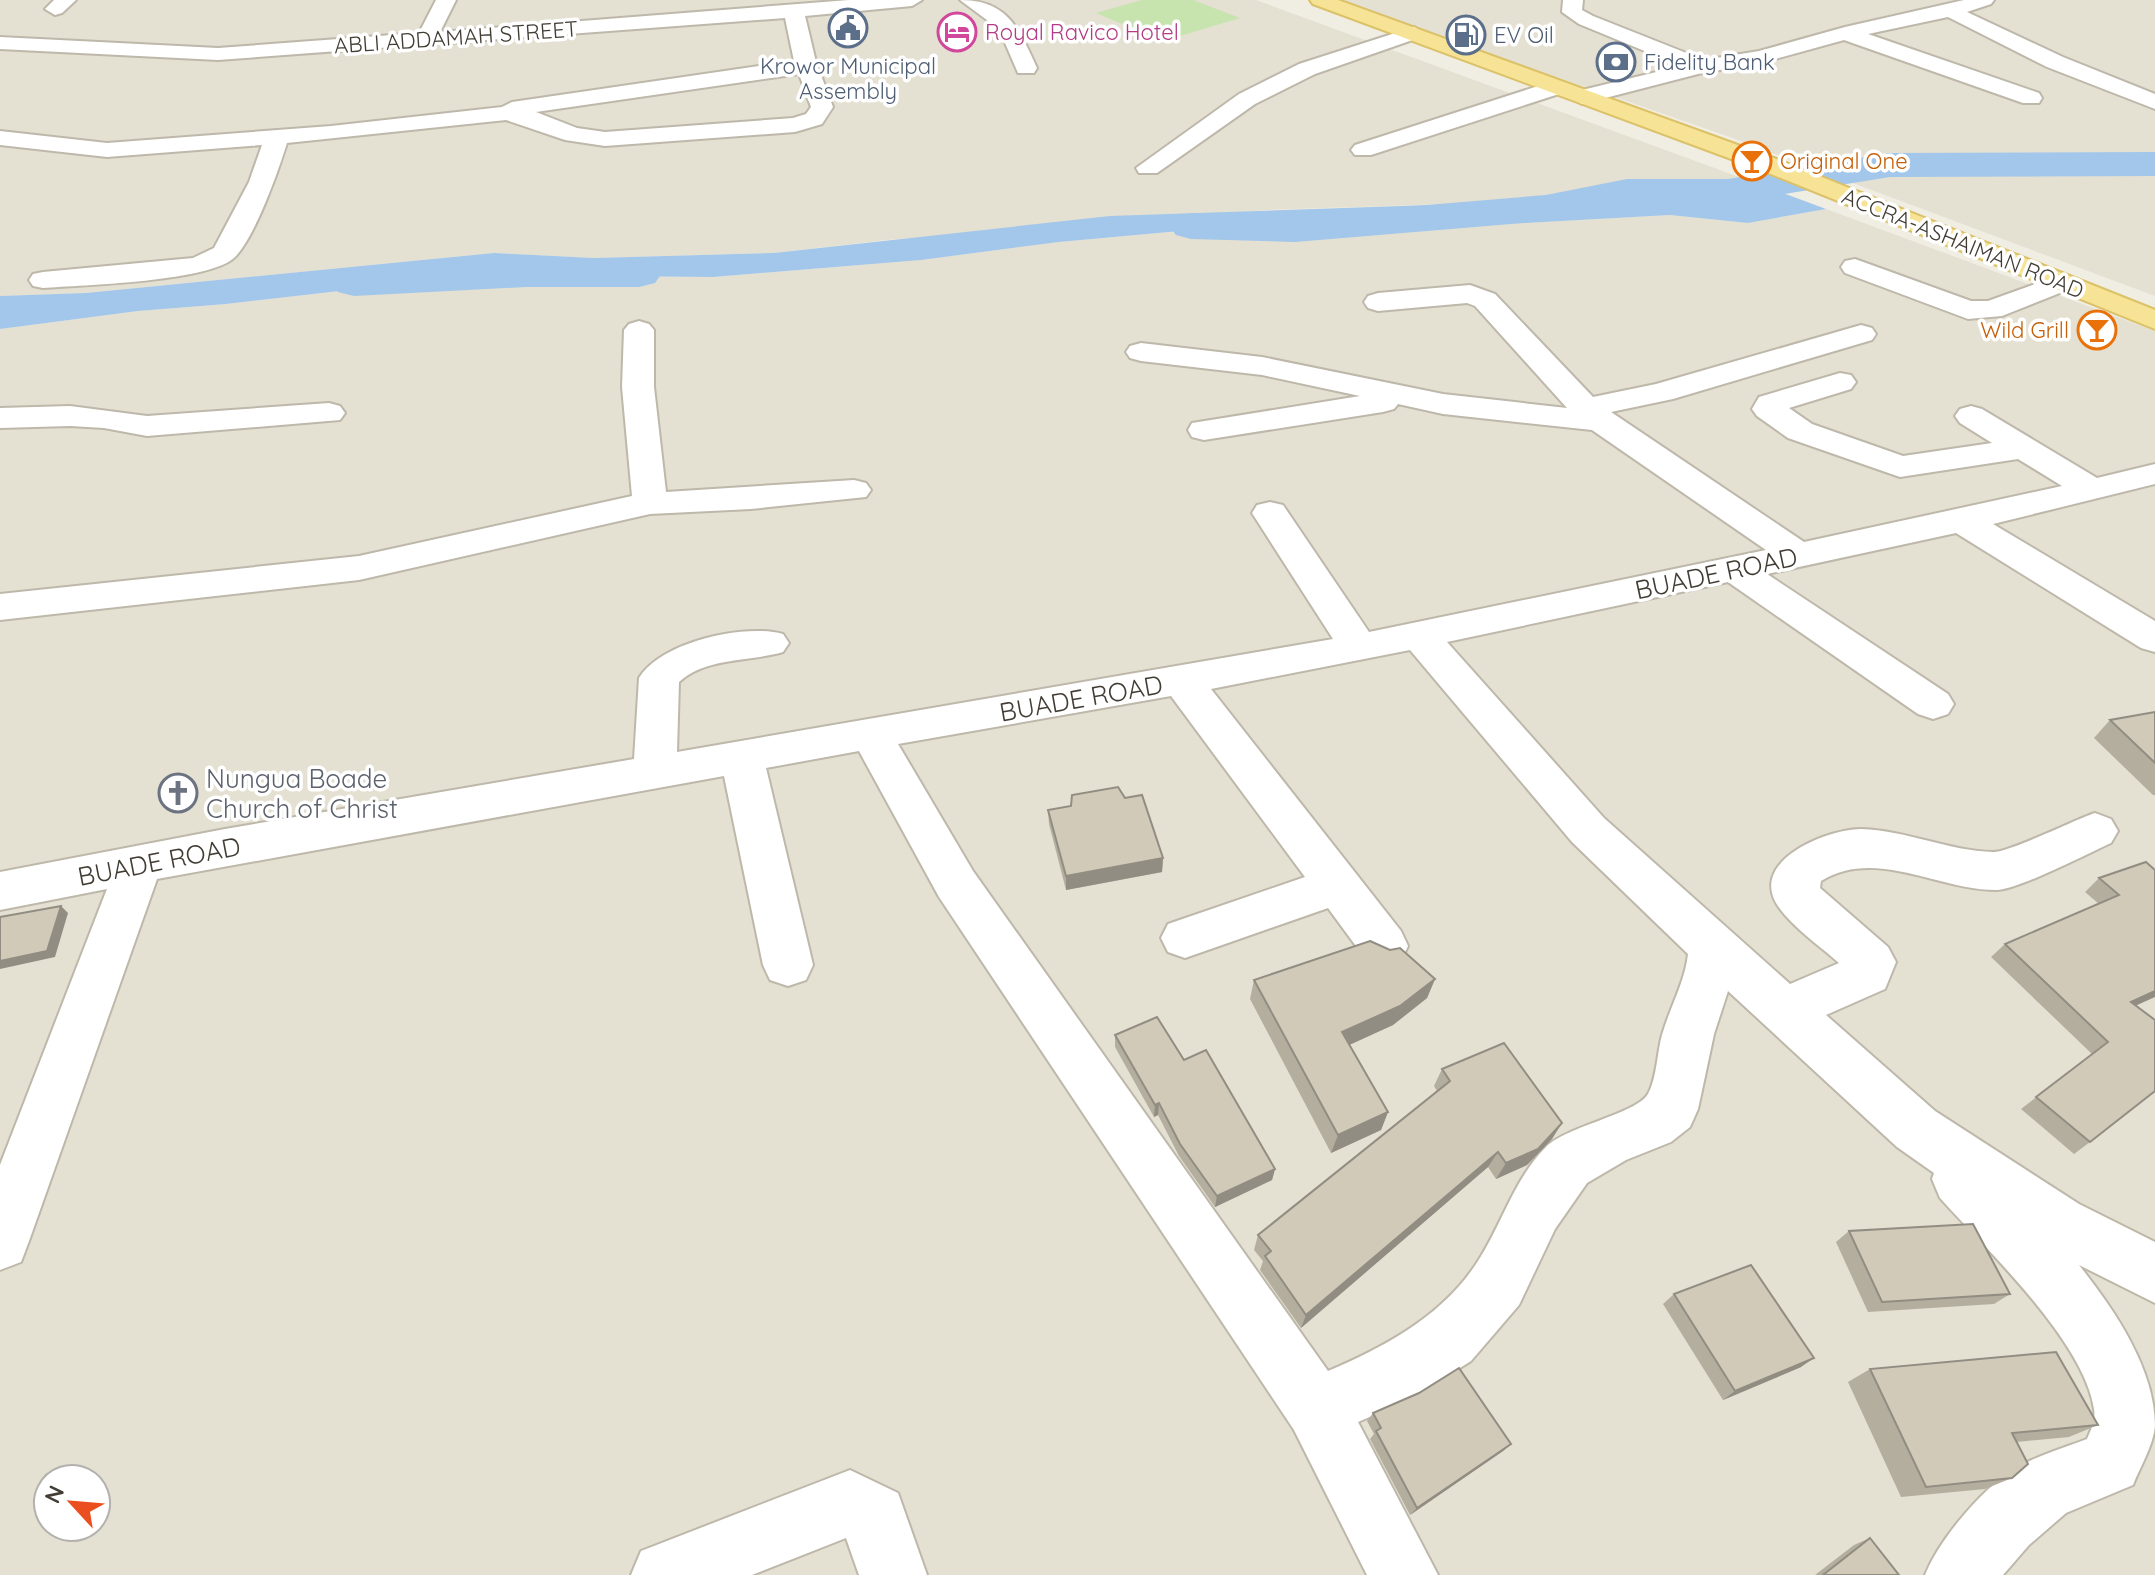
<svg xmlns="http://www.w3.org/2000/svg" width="2155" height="1575" viewBox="0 0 2155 1575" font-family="Quicksand,sans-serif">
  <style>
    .residential { fill: #e4e0d2; fill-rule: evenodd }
    .green { fill: #c7e3ae }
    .water { fill: #a2c7ea }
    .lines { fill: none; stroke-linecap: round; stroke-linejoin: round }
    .river { fill: #a2c7ea; fill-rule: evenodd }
    .minor-casing { stroke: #beb8aa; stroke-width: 4 }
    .major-casing { stroke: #dbc167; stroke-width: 4 }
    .minor { fill: #fff; fill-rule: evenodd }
    .major { fill: #f7e395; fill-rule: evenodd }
    .wall { fill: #b4ae9f }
    .shaded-wall { fill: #928d82 }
    .building { fill: #d1cab9; stroke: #928d82; stroke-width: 2 }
    .labels { text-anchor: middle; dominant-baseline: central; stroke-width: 7; stroke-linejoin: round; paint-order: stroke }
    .far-hotel-label { font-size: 22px; fill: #b23c85; stroke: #fff; text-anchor: start }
    .far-service-label { font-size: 22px; fill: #4e5e75; stroke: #fff; text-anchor: start }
    .far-street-label { font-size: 22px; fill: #423d34; stroke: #fff }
    .far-food-label { font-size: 22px; fill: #c56008; stroke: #fff; text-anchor: start }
    .street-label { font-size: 26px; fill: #423d34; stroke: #fff }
    .worship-label { font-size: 26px; fill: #5b616d; stroke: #fff; text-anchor: start }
  </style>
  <rect width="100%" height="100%" fill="#f0ede3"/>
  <!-- residential -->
  <g class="residential">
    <polygon points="0,0 1256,0 1783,193 1266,210 886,240 774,253 594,258 494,253 86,293 0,296"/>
    <polygon points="1335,0 2155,0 2155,296 1730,137"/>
    <path d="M1826,209l329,122v1244h-2155v-1246l138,-18 88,-7 210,-24 54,-10 106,6 117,1 208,-17 138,-18 121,-11 345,-8 145,-8 78,8zM48,1479h48v48h-48z"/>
  </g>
  <!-- green -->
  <polygon class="green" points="1142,0 1193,0 1240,18 1163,41 1096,13"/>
  <!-- water -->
  <polygon class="water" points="1783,193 1826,209 1748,223 1670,215 1525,223 1180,231 1059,242 921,260 713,277 596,276 490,270 436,280 226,304 138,311 0,329 0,296 86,293 494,253 594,258 774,253 1110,216"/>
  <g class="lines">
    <!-- river -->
    <g class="river">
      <polygon points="2155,152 2155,176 1890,177 1728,203 1627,203 1546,221 1295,242 1191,239 1176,235 1169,226 1176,217 1191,213 1295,216 1546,195 1627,179 1728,179 1890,153"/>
      <polygon points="526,259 639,259 655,263 662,273 655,283 639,287 526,287 354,296 338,292 331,282 338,272 354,268"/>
    </g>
    <defs>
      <g id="minor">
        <polygon points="54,0 76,0 62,13 55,15 45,9"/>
        <path d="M436,0h20l-16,32 409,-32h73l-10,6 -107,10 11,46 17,45 -11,17 -27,8 -190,14 -40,-6 -59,-20 -219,23c-9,29 -31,91 -51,113 -22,26 -155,29 -193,32l-10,-2 -4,-6 4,-6 10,-2 150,-14 21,-10 35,-66 13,-37 -155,12 -107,-12v-14l107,12 224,-17 171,-19 10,-5 282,-41 -9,-43 -567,42 -218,-11v-12l218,11 201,-15zM799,74l12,33 -5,7 -13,4 -188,14 -28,-4 -41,-16z"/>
        <path d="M960,0c48,0 59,29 77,68l-3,5h-16l-19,-44z"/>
        <polygon points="1563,0 1583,0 1582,10 1593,16 1704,60 1759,51 1845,27 1964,0 1994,0 1991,4 1967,12 2063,57 2155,94 2155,109 2047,67 1948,17 1868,34 2039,93 2042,98 2039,103 2023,103 1844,40 1761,63 1702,73 1582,104 1571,97 1574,92 1681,66 1579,24 1562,12"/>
        <polygon points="1414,27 1424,33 1421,37 1315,74 1255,104 1157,173 1139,173 1136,168 1239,94 1299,64"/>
        <polygon points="1557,80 1568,87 1565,92 1371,155 1355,155 1351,150 1355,145"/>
        <polygon points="1855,259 1971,301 1988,301 2060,275 2070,277 2074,283 2070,289 2002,316 1968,319 1845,273 1841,267 1845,261"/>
        <path d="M1470,285l25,9 98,103 63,-13 205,-59 11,3 4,6 -4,6 -199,59 -62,13 193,130 258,-56 -44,-27 -118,18 -112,-39 -31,-22 -5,-7 7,-12 81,-24 11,2 5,7 -5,7 -62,19 23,16 91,32 89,-13 -32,-20 -5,-7 5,-7 11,-3 11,3 115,69 58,-14v20l-162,40 162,97v31l-14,-4 -185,-115 -189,41 181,120 6,10 -6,10 -15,5 -15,-5 -190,-132 -281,60 157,176 186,166 49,-21c-18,-16 -55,-42 -65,-64 -18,-42 56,-70 87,-70 44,1 88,22 132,23 15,1 81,-32 102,-39l16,6 7,12 -7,12c-22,10 -96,48 -115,47 -58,0 -121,-43 -175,-9l-1,7 68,59 8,15 -11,27 -59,26 109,96 144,93 76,38v61l-76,-38c34,43 76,103 76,161 -2,20 -15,41 -22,59l-67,28 -37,32 -26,30h-78c15,-37 61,-92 98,-111 20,-10 43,-17 64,-25 4,-9 9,-20 7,-30 -10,-68 -108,-160 -154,-211l-8,-19 2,-6 -37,-26 -169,-156 -14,43 -16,75 -8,18 -19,15 -45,18 -39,23 -32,46 -36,76 -48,56 -60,38 -53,23 80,153h-71l-73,-145 -355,-533 -80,-146 -93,17 47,197 -7,15 -18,6 -18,-6 -7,-15 -39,-189 -567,103 -128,362 -8,21 -21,8v-105l107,-276 -107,21v-38l225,-43 409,-70 5,-81c21,-36 106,-55 144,-44l6,9 -6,9c-34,10 -77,5 -104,30l-2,70 656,-113 -81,-126 5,-8 13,-3 13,3 86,127 397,-82 -174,-120 -149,-16 -45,-10 -4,5 -11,3 -179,28 -12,-3 -4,-7 4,-7 168,-27 -98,-21 -121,-14 -11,-3 -4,-6 4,-6 11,-3 121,14 181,37 124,14 -92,-102 -8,-3 -89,8 -10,-3 -4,-6 4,-6 10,-3zM1410,650l162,192 116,112c-3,28 -18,53 -26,81 -5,17 -5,43 -14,59 -12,20 -81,32 -102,53 -32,32 -44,77 -68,114 -34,54 -93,86 -150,110l-355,-500 -75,-127 273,-48 134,181 -137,47 -7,14 7,14 17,6 143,-50 39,53 17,6 17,-6 7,-15 -7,-15 -190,-242z"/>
        <polygon points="639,321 649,324 654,330 654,387 666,492 854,480 866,483 871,490 866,497 751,509 650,514 359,580 0,620 0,594 359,556 632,496 622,387 624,330 629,324"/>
        <polygon points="329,403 340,406 345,413 340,420 147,436 104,428 70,426 0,428 0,408 70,406 147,416"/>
        <polygon points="850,1470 898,1493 927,1575 859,1575 846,1538 752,1575 631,1575 641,1551"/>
      </g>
      <polygon id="major" points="1310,0 1338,0 1779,160 2155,310 2155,329 1761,170 1313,4"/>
    </defs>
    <!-- minor casing -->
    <use href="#minor" class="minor-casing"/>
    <!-- major casing -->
    <use href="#major" class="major-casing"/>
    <!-- minor -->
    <use href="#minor" class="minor"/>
    <!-- major -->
    <use href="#major" class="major"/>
  </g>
  <!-- wall -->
  <g class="wall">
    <polygon points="2155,712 2155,795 2153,795 2094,738 2110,720"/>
    <polygon points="1048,810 1163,858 1162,872 1066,890 1049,824"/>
    <polygon points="2146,862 2136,1005 2090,1142 2074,1154 2021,1109 2092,1054 1991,957 2005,944 2099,904 2085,892 2099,878"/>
    <polygon points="1435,979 1427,998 1393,1025 1349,1045 1388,1112 1381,1130 1331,1153 1250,999 1254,980"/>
    <polygon points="1115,1035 1184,1060 1275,1169 1272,1180 1215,1207 1179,1156 1158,1115 1154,1117 1115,1047"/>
    <polygon points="1442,1069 1552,1139 1527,1165 1496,1179 1488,1167 1301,1328 1260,1270 1263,1261 1254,1250 1258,1235 1437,1091 1434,1086"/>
    <polygon points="1849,1231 2010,1294 1994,1304 1868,1312 1836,1242"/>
    <polygon points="1674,1294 1801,1367 1723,1400 1663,1304"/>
    <polygon points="1870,1369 2098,1425 2069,1437 2016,1442 2012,1478 1985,1489 1901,1497 1848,1382"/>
    <polygon points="1419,1393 1511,1444 1503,1451 1410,1515 1370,1439 1374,1434 1367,1421 1373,1413"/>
    <polygon points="1870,1538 1899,1575 1815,1575 1854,1545"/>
  </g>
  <!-- shaded-wall -->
  <g class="shaded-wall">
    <polygon points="1163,858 1162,872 1066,890 1066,876"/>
    <polygon points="61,906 68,913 55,957 0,969 0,961"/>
    <polygon points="1435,979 1427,998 1393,1025 1336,1051 1342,1032"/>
    <polygon points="2155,991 2155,997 2115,1015 2131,1002"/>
    <polygon points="1159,1103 1158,1115 1154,1117 1155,1105"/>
    <polygon points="1388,1112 1381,1130 1331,1153 1338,1135"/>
    <polygon points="1562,1123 1552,1139 1527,1165 1496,1179 1506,1163"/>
    <polygon points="1498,1152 1488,1167 1301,1328 1306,1315"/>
    <polygon points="1275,1169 1272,1180 1215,1207 1217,1196"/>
    <polygon points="1814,1358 1801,1367 1723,1400 1735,1391"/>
    <polygon points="1511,1444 1503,1451 1410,1515 1417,1508"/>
  </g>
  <!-- building -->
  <g class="building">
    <polygon points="2155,712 2155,763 2110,720"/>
    <polygon points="1118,787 1125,798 1142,795 1163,858 1066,876 1048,810 1071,806 1072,795"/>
    <polygon points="2146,862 2155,870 2155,991 2131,1002 2155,1020 2155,1091 2090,1142 2036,1097 2108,1042 2005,944 2119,895 2099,878"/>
    <polygon points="61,906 47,951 0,961 0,917"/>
    <polygon points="1370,941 1390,950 1400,948 1435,979 1400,1006 1342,1032 1388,1112 1338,1135 1254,980"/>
    <polygon points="1157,1017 1184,1060 1206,1050 1275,1169 1217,1196 1180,1144 1159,1103 1155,1105 1115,1035"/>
    <polygon points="1504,1043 1562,1123 1538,1149 1506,1163 1498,1152 1306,1315 1265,1256 1271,1251 1258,1235 1450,1081 1442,1069"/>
    <polygon points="1973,1224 2010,1294 1882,1302 1849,1231"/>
    <polygon points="1751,1265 1814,1358 1735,1391 1674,1294"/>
    <polygon points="2056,1352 2098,1425 2012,1433 2028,1464 2012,1478 1926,1487 1870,1369"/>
    <polygon points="1459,1368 1511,1444 1417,1508 1376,1431 1381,1428 1373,1413 1419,1393"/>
    <polygon points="1870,1538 1899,1575 1823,1575"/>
  </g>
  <!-- icons -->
  <defs>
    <symbol id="civic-ring" viewBox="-11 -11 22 22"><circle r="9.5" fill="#fff" stroke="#5c6f8a" stroke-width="1.5"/><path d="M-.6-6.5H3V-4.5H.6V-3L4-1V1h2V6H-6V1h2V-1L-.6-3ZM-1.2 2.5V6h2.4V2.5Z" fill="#5c6f8a"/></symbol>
    <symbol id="hotel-ring" viewBox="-11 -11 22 22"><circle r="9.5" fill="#fff" stroke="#d1479c" stroke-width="1.5"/><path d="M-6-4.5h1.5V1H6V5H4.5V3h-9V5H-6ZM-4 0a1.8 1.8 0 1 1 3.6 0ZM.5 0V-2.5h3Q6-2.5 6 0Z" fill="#d1479c"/></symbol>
    <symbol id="fuel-ring" viewBox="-11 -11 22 22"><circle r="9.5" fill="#fff" stroke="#5c6f8a" stroke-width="1.5"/><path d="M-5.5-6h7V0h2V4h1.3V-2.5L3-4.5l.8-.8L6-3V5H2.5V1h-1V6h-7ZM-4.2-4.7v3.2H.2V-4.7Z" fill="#5c6f8a"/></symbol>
    <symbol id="bank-ring" viewBox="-11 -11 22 22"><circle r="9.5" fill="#fff" stroke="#5c6f8a" stroke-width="1.5"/><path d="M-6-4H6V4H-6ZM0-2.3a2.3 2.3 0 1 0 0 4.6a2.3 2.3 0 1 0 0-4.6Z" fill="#5c6f8a"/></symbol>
    <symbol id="bar-ring" viewBox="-11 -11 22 22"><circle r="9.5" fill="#fff" stroke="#e8710a" stroke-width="1.5"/><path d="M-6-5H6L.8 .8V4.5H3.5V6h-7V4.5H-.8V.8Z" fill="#e8710a"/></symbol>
    <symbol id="church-ring" viewBox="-11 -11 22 22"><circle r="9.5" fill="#fff" stroke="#6b7280" stroke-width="1.5"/><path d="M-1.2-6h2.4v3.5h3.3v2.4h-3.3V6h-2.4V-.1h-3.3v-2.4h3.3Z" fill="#6b7280"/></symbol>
  </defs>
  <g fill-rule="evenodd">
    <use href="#civic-ring" x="826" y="6" width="44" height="44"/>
    <use href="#hotel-ring" x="935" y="10" width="44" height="44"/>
    <use href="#fuel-ring" x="1444" y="13" width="44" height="44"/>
    <use href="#bank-ring" x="1594" y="40" width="44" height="44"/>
    <use href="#bar-ring" x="1730" y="139" width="44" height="44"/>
    <use href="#bar-ring" x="2075" y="308" width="44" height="44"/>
    <use href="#church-ring" x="156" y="771" width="44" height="44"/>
  </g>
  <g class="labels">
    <!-- far-hotel labels -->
    <g class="far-hotel-label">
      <text x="985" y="32">Royal Ravico Hotel</text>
    </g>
    <!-- far-service labels -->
    <g class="far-service-label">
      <text x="1494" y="35">EV Oil</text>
      <text x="1644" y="62">Fidelity Bank</text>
      <text x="848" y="66" text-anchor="middle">Krowor Municipal<tspan x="848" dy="25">Assembly</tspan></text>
    </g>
    <!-- far-street labels -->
    <g class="far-street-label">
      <text transform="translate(456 37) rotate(-4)">ABLI ADDAMAH STREET</text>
      <text transform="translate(1963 243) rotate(22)">ACCRA-ASHAIMAN ROAD</text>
    </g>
    <!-- far-food labels -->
    <g class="far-food-label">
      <text x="1780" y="161">Original One</text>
      <text x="2069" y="330" text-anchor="end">Wild Grill</text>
    </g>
    <!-- street labels -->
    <g class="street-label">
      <text transform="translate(1716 573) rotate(-12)">BUADE ROAD</text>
      <text transform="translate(1081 698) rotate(-10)">BUADE ROAD</text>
      <text transform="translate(159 861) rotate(-11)">BUADE ROAD</text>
    </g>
    <!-- worship labels -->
    <g class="worship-label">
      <text x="206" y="778">Nungua Boade<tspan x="206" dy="30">Church of Christ</tspan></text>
    </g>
  </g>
  <!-- north arrow -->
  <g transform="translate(72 1503) rotate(296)"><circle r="38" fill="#ffffff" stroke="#b3b1ae" stroke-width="2"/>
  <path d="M0-6L14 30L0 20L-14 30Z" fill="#eb4e1f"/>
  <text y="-12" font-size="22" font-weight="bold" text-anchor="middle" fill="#423d34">N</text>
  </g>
</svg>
